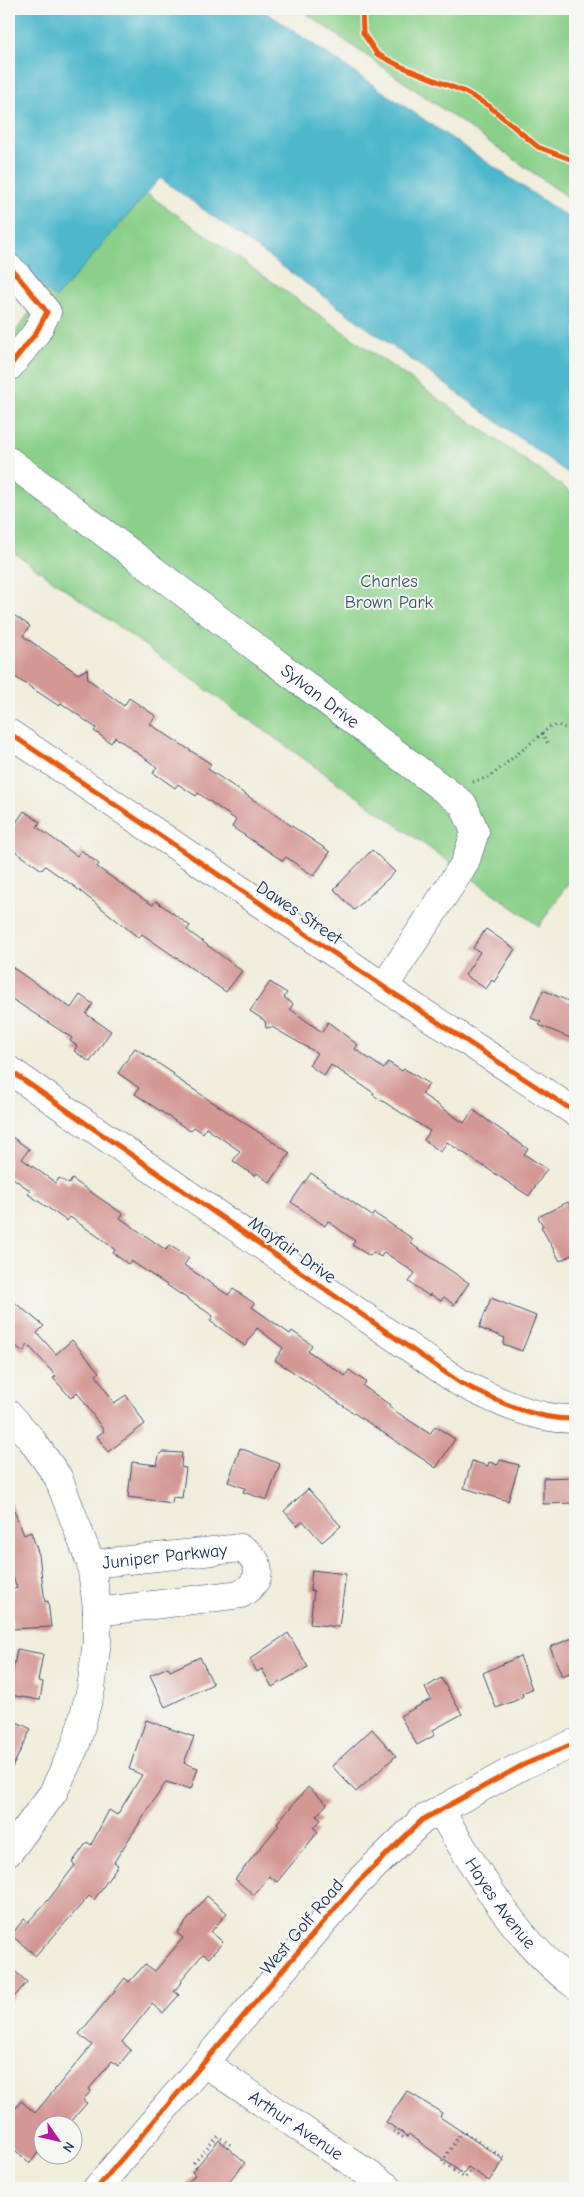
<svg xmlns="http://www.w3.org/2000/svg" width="584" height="2197" viewBox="0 0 584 2197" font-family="'Comic Neue',sans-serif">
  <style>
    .green { fill: #8ad089; stroke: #528074 }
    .water { fill: #4eb8cc; stroke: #347495 }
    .building { fill: #d49894 }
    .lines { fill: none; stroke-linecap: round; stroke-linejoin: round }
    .minor-casing { stroke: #3b4c71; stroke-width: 29 }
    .path { stroke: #3b4c71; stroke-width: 3; stroke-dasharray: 1 4; stroke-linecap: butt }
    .minor { stroke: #fff; stroke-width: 28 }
    .cycleway-casing { stroke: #f6f6f2; stroke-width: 8 }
    .cycleway { stroke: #e8590c; stroke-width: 5 }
    .labels { text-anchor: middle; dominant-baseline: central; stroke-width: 4; stroke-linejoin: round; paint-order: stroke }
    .park-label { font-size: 18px; fill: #375769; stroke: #f6f6f2 }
    .street-label { font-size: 18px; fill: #1b2f5e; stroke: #f6f6f2 }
  </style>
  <rect width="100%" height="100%" fill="#f6f6f2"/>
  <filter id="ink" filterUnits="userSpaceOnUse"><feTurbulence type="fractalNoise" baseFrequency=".02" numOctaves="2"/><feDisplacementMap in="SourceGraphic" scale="10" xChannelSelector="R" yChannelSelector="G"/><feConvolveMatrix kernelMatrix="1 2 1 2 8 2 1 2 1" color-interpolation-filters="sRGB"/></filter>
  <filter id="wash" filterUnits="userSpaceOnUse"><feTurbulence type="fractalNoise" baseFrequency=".0096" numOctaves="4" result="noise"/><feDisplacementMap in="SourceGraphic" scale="20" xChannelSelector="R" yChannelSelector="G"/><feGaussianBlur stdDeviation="1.12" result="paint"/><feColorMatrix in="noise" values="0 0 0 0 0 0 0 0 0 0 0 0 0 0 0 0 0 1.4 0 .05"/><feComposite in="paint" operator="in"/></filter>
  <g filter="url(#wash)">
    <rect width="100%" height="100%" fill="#f0eddb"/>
    <!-- green -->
    <g class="green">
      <polygon points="300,9 575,9 575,202"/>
      <polygon points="126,179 575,495 575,873 539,926 9,549 9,341"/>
    </g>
    <!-- water -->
    <polygon class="water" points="9,9 261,9 575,222 575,478 160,178 56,298 9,262"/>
    <g id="blocks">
      <!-- building -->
      <g class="building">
        <polygon points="9,612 30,626 23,636 78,674 87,669 88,679 124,706 129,698 156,716 150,724 211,764 208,769 330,852 314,876 286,857 283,861 232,827 236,820 198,793 196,796 178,784 175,788 161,778 153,773 157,767 115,737 111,743 94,731 96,728 61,703 59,706 9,673"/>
        <polygon points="24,811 40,822 37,827 77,856 81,850 99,864 97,867 143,899 153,905 156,901 190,926 187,930 242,971 226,992 142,934 139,938 75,887 45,866 42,870 9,847 9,833"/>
        <polygon points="372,850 395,872 354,910 334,889"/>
        <polygon points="486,929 515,949 494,982 492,980 486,989 465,975 480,952 473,948"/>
        <polygon points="9,965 71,1008 80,995 93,1004 86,1014 111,1031 90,1062 74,1051 77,1046 70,1041 72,1038 9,997"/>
        <polygon points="270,982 287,993 284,997 293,1004 290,1009 322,1032 328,1022 358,1045 355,1049 384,1069 388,1062 402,1071 404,1069 410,1072 429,1084 422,1094 464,1123 473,1110 528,1149 524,1154 547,1169 529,1196 447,1142 441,1152 424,1140 430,1131 373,1095 374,1093 331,1065 324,1076 309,1065 317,1053 272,1027 266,1028 265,1021 250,1011"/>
        <polygon points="543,990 575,1004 575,1040 539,1025 541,1022 531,1018"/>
        <polygon points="135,1048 174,1074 173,1076 290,1153 270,1183 257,1173 255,1176 233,1161 240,1151 206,1128 203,1133 194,1127 190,1131 135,1094 139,1088 118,1073"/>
        <polygon points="9,1135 29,1149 22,1159 56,1183 59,1178 69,1184 72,1179 123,1214 120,1218 166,1250 169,1245 189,1258 184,1265 228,1295 233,1289 254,1303 252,1307 290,1334 292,1331 312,1345 308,1351 345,1376 349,1370 366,1382 363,1386 390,1405 389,1407 430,1434 435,1426 455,1439 436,1468 275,1360 283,1348 257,1328 245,1346 210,1321 213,1316 131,1261 128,1264 113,1253 115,1250 103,1240 70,1217 67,1221 28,1194 31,1191 10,1176 9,1178"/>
        <polygon points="311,1173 372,1216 374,1213 413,1239 410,1243 469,1283 454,1305 444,1297 441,1301 430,1294 429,1296 409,1282 415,1273 384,1252 381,1257 373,1252 370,1256 352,1245 355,1241 328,1221 325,1226 291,1202"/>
        <polygon points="568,1202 575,1215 575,1253 560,1261 541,1227 543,1226 538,1217"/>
        <polygon points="9,1298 44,1326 37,1333 56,1354 72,1340 99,1372 96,1375 114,1403 126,1395 145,1424 108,1452 97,1436 104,1431 77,1392 71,1398 53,1378 56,1376 28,1345 23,1352 9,1340"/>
        <polygon points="491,1298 536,1316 522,1351 503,1344 505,1338 479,1328"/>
        <polygon points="240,1448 280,1464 267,1500 243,1492 245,1488 228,1482"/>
        <polygon points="163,1452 182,1453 181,1467 186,1468 182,1498 173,1497 172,1503 128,1497 132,1462 157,1465 159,1456"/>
        <polygon points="500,1460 519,1465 508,1501 464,1488 472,1461 488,1466 489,1462 498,1465"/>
        <polygon points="575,1477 575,1503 543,1504 543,1478"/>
        <polygon points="308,1489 341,1526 322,1542 303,1521 297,1526 284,1511"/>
        <polygon points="9,1498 24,1535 31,1532 39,1555 45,1602 48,1601 51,1627 12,1629 9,1589 17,1588 9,1565"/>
        <polygon points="312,1570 346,1574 339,1627 310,1624 314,1591 310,1590"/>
        <polygon points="288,1633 308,1667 272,1687 262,1669 257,1672 250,1659"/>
        <polygon points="575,1637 575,1671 562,1676 550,1647"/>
        <polygon points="17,1649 43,1654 38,1681 43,1682 40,1700 9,1695"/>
        <polygon points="520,1656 532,1689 522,1693 523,1696 517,1700 496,1708 483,1673"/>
        <polygon points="200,1657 213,1684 165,1707 150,1675 168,1667 170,1671"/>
        <polygon points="441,1678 462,1714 433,1730 435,1735 417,1745 400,1716 431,1699 425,1688"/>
        <polygon points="9,1718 31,1729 9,1774"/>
        <polygon points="146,1720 194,1737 184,1763 198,1768 191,1789 166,1782 114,1862 118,1865 94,1900 89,1896 36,1956 11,1935 24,1919 28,1922 50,1898 75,1865 72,1863 87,1842 91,1845 109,1810 117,1815 142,1775 129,1769"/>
        <polygon points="372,1729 396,1756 356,1792 332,1766"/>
        <polygon points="308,1787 327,1804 316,1816 321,1820 314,1828 318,1832 277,1882 269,1876 254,1895 235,1879 279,1825 277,1823"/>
        <polygon points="207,1896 227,1913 211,1932 223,1942 209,1958 203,1954 181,1980 182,1982 174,1991 179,1995 163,2013 152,2004 122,2042 131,2050 118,2066 112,2061 89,2089 91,2091 83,2100 87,2103 69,2124 42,2124 42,2148 30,2163 9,2145 9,2117 21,2101 35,2113 92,2045 79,2034 125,1978 129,1982 145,1964 155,1971 183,1938 177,1933"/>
        <polygon points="9,1966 27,1982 9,2003"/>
        <polygon points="407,2091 442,2113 440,2117 504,2160 489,2181 468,2167 463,2174 409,2134 407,2136 386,2122"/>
        <polygon points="219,2140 245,2163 223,2188 183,2188 195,2175 192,2172"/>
      </g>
    </g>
  </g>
  <g filter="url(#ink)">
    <use href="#blocks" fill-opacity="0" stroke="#3b4c71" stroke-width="1"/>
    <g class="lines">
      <defs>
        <g id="minor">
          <polyline points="9,268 16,274 47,312 36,333 9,367"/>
          <path id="s1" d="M9,461l454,343 12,28 -10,31 -81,124"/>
          <polyline points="9,733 384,987 575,1112"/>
          <path d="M9,1070l450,312c36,18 75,38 116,37"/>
          <polyline points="9,1414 31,1439 58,1477 91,1564 97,1607 97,1641 91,1689 76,1744 53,1793 9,1852"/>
          <path id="s2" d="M91,1564l150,-16c22,13 23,32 0,46l-144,18"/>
          <path id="s3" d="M440,1810c37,62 76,131 135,175"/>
          <path id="s4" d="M204,2063l185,125"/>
          <polyline points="97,2188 355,1885 422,1820 523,1765 575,1743"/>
        </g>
      </defs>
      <!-- minor casing -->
      <use href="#minor" class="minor-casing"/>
      <!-- path -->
      <g class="path">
        <polyline points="542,733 548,744"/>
        <polyline points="473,782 491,776 550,727 558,725 569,730"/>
        <polyline points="394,2131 404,2138 410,2134"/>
        <polyline points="195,2168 194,2163 218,2136 232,2146"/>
        <polyline points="454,2170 442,2162 462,2131 505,2159"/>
        <polyline points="453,2171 465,2178 471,2169"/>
      </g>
      <!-- minor -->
      <use href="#minor" class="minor"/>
      <defs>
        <g id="cycleway">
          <polyline points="362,9 363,33 377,54 400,66 465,92 489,106 538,147 575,161"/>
          <polyline points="9,268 16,274 47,312 36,333 9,367"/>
          <polyline points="9,733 384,987 575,1112"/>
          <path d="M9,1070l450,312c36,18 75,38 116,37"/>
          <polyline points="97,2188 355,1885 422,1820 523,1765 575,1743"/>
        </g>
      </defs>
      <!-- cycleway casing -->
      <use href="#cycleway" class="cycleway-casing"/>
      <!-- cycleway -->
      <use href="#cycleway" class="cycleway"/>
    </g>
  </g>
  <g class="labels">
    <!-- park labels -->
    <g class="park-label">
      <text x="389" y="581">Charles<tspan x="389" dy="21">Brown Park</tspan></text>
    </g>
    <!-- street labels -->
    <g class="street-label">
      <text stroke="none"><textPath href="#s1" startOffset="390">Sylvan Drive</textPath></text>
      <text transform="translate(299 913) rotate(34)">Dawes Street</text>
      <text transform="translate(292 1250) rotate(35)">Mayfair Drive</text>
      <text stroke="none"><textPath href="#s2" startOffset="74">Juniper Parkway</textPath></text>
      <text stroke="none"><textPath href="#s3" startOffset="111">Hayes Avenue</textPath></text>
      <text transform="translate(302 1927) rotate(-50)">West Golf Road</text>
      <text stroke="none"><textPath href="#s4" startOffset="111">Arthur Avenue</textPath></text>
    </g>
  </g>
  <!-- margin -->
  <rect width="584" height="2197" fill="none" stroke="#f6f6f2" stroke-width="30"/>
  <!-- north arrow -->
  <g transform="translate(58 2140) rotate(124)"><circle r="24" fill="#f6f6f2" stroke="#9ea6b7"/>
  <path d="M0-4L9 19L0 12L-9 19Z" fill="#b5179e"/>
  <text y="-8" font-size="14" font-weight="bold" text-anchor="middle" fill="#1b2f5e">N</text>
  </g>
</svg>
